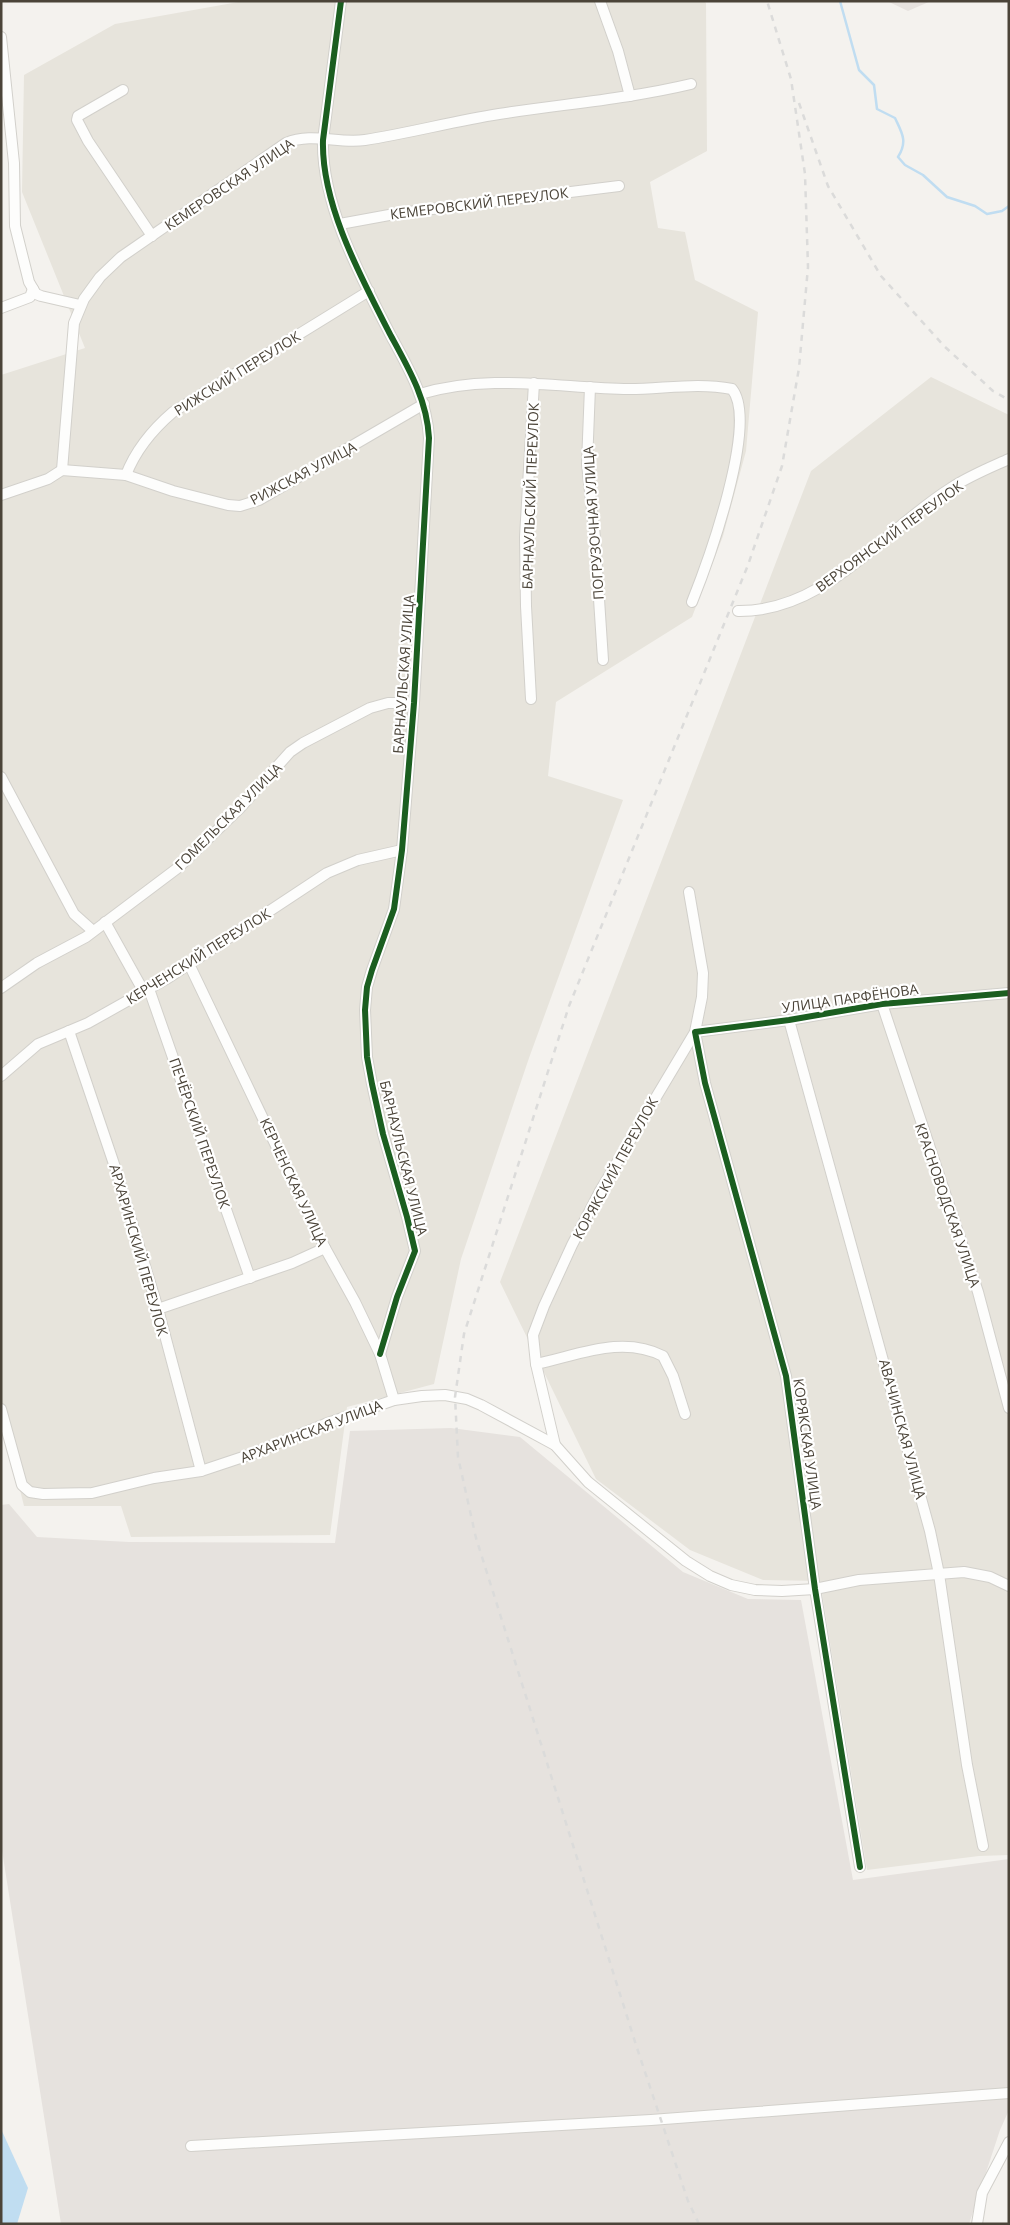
<svg xmlns="http://www.w3.org/2000/svg" width="1010" height="2225" viewBox="0 0 1010 2225" font-family="'Open Sans',sans-serif">
  <style>
    .residential { fill: #e7e4dc }
    .industrial { fill: #e6e2de }
    .water { fill: #c0ddf1 }
    .lines { fill: none; stroke-linecap: round; stroke-linejoin: round }
    .stream { stroke: #c0ddf1; stroke-width: 2.5 }
    .street-casing { stroke: #d2d0cb; stroke-width: 12 }
    .street { stroke: #fdfdfc; stroke-width: 10 }
    .rail { stroke: #dbdbda; stroke-width: 2.5; stroke-dasharray: 6 6; stroke-linecap: butt }
    .cycleway-casing { stroke: #fff; stroke-width: 9 }
    .cycleway { stroke: #1b5e20; stroke-width: 6 }
    .labels { text-anchor: middle; dominant-baseline: central; stroke-width: 4.5; stroke-linejoin: round; paint-order: stroke }
    .street-label { font-size: 14px; fill: #4b4439; stroke: #fff }
  </style>
  <rect width="100%" height="100%" fill="#f4f2ee"/>
  <!-- residential -->
  <g class="residential">
    <polygon points="244,1 704,1 706,3 707,151 650,182 658,228 685,232 695,280 758,312 746,451 723,536 692,617 556,702 548,776 623,800 529,1058 461,1259 434,1384 347,1407 330,1535 131,1537 121,1506 24,1506 1,1414 1,375 85,348 22,192 24,75 115,24"/>
    <polygon points="931,377 1009,415 1009,1855 979,1856 867,1870 820,1581 763,1580 690,1550 596,1479 500,1282 811,471"/>
  </g>
  <!-- industrial -->
  <g class="industrial">
    <polygon points="887,1 931,1 908,11"/>
    <polygon points="451,1428 520,1437 683,1572 748,1599 801,1600 853,1880 1009,1859 1009,2110 1000,2130 969,2224 61,2224 1,1844 1,1505 9,1504 37,1537 129,1542 335,1543 350,1431"/>
  </g>
  <!-- water -->
  <polygon class="water" points="1,2129 28,2188 17,2224 1,2224"/>
  <g class="lines">
    <!-- stream -->
    <path class="stream" d="M840,1l19,69 15,15 3,24 18,9c7,15 13,23 3,39l7,8 18,10 24,22 28,9 12,8 15,-3 7,-5"/>
    <defs>
      <g id="street">
        <path d="M341,1l-18,139c-2,65 39,139 68,196 18,33 36,64 38,102l-15,265 -12,147 -8,59 -22,61 -5,17 -2,23 2,47 5,27 11,50 24,83 8,34 -18,46 -17,57"/>
        <polyline points="600,1 618,51 630,96"/>
        <polyline points="1,37 14,163 15,226 29,282 36,294 41,296 80,305"/>
        <polyline points="123,90 78,116 77,120 88,141 152,236"/>
        <polyline points="340,224 400,213 619,186"/>
        <polyline points="1,308 30,297 33,289"/>
        <polyline points="590,387 587,464 595,538 603,660"/>
        <path d="M420,394c69,-21 139,-6 209,-5 34,0 69,-7 103,0 27,33 -24,173 -40,213"/>
        <path d="M62,470l12,-147 10,-24 16,-22 21,-20 165,-114c26,-11 52,1 79,-3 45,-7 89,-19 134,-26 64,-10 129,-15 192,-30"/>
        <path d="M126,475c10,-26 26,-45 47,-63l196,-121"/>
        <polyline points="1,495 48,479 62,470 126,475 173,491 228,505 240,506 259,500 424,404"/>
        <path d="M738,611c88,1 144,-80 213,-123 18,-12 38,-20 58,-29"/>
        <polyline points="531,699 526,606 525,537 534,383"/>
        <polyline points="1,777 74,914 93,931"/>
        <polyline points="105,922 144,992"/>
        <polyline points="189,964 325,1248 355,1302 380,1354 394,1400"/>
        <polyline points="1,988 37,963 86,937 179,867 240,808 290,752 303,743 370,708 388,703 414,703"/>
        <polyline points="149,989 250,1278"/>
        <polyline points="882,1004 978,1292 1009,1408"/>
        <polyline points="789,1020 930,1531 939,1574 967,1765 983,1846"/>
        <polyline points="69,1031 116,1170 158,1309 201,1471"/>
        <polyline points="1,1076 38,1044 88,1023 168,978 327,873 358,860 402,850"/>
        <polyline points="158,1309 292,1263 325,1248"/>
        <path d="M536,1364c43,-9 86,-29 127,-8l10,20 12,38"/>
        <polyline points="1,1409 22,1485 30,1492 43,1494 92,1493 154,1478 201,1471 252,1454 325,1424 394,1400 422,1396 445,1395 467,1399 481,1405 555,1445 588,1482 686,1561 710,1576 731,1585 755,1590 782,1591 815,1589 859,1580 964,1572 990,1577 1009,1586"/>
        <polyline points="555,1445 536,1364 533,1335 544,1306 572,1245 600,1191 695,1032 702,997 703,973 689,892"/>
        <polyline points="860,1867 815,1589 786,1376 705,1083 695,1032 789,1020 882,1004 1009,993"/>
        <polyline points="191,2146 651,2120 1009,2093"/>
        <polyline points="977,2224 982,2193 1009,2142"/>
      </g>
    </defs>
    <!-- street casing -->
    <use href="#street" class="street-casing"/>
    <!-- street -->
    <use href="#street" class="street"/>
    <!-- rail -->
    <g class="rail">
      <polyline points="799,103 828,186 881,276 944,346 993,391 1009,400"/>
      <polyline points="699,2224 688,2201 637,2048 476,1538 458,1457 455,1397 464,1334 569,1006 748,565 782,466 799,368 808,267 805,174 791,79 767,1"/>
    </g>
    <defs>
      <g id="cycleway">
        <path d="M341,1l-18,139c-2,65 39,139 68,196 18,33 36,64 38,102l-15,265 -12,147 -8,59 -22,61 -5,17 -2,23 2,47 5,27 11,50 24,83 8,34 -18,46 -17,57"/>
        <polyline points="860,1867 815,1589 786,1376 705,1083 695,1032 789,1020 882,1004 1009,993"/>
      </g>
    </defs>
    <!-- cycleway casing -->
    <use href="#cycleway" class="cycleway-casing"/>
    <!-- cycleway -->
    <use href="#cycleway" class="cycleway"/>
  </g>
  <g class="labels">
    <!-- street labels -->
    <g class="street-label">
      <text transform="translate(229 184) rotate(-34)">КЕМЕРОВСКАЯ УЛИЦА</text>
      <text transform="translate(479 203) rotate(-7)">КЕМЕРОВСКИЙ ПЕРЕУЛОК</text>
      <text transform="translate(237 373) rotate(-32)">РИЖСКИЙ ПЕРЕУЛОК</text>
      <text transform="translate(303 473) rotate(-28)">РИЖСКАЯ УЛИЦА</text>
      <text transform="translate(530 496) rotate(-88)">БАРНАУЛЬСКИЙ ПЕРЕУЛОК</text>
      <text transform="translate(593 523) rotate(-94)">ПОГРУЗОЧНАЯ УЛИЦА</text>
      <text transform="translate(889 536) rotate(-36)">ВЕРХОЯНСКИЙ ПЕРЕУЛОК</text>
      <text transform="translate(403 674) rotate(-86)">БАРНАУЛЬСКАЯ УЛИЦА</text>
      <text transform="translate(228 816) rotate(-45)">ГОМЕЛЬСКАЯ УЛИЦА</text>
      <text transform="translate(198 956) rotate(-32)">КЕРЧЕНСКИЙ ПЕРЕУЛОК</text>
      <text transform="translate(850 998) rotate(-8)">УЛИЦА ПАРФЁНОВА</text>
      <text transform="translate(200 1133) rotate(71)">ПЕЧЁРСКИЙ ПЕРЕУЛОК</text>
      <text transform="translate(404 1158) rotate(76)">БАРНАУЛЬСКАЯ УЛИЦА</text>
      <text transform="translate(615 1168) rotate(-61)">КОРЯКСКИЙ ПЕРЕУЛОК</text>
      <text transform="translate(294 1182) rotate(65)">КЕРЧЕНСКАЯ УЛИЦА</text>
      <text transform="translate(948 1205) rotate(71)">КРАСНОВОДСКАЯ УЛИЦА</text>
      <text transform="translate(139 1250) rotate(74)">АРХАРИНСКИЙ ПЕРЕУЛОК</text>
      <text transform="translate(903 1429) rotate(75)">АВАЧИНСКАЯ УЛИЦА</text>
      <text transform="translate(311 1431) rotate(-21)">АРХАРИНСКАЯ УЛИЦА</text>
      <text transform="translate(808 1444) rotate(82)">КОРЯКСКАЯ УЛИЦА</text>
    </g>
  </g>
  <!-- border -->
  <rect width="1010" height="2225" fill="none" stroke="#4b4439" stroke-width="5"/>
</svg>
